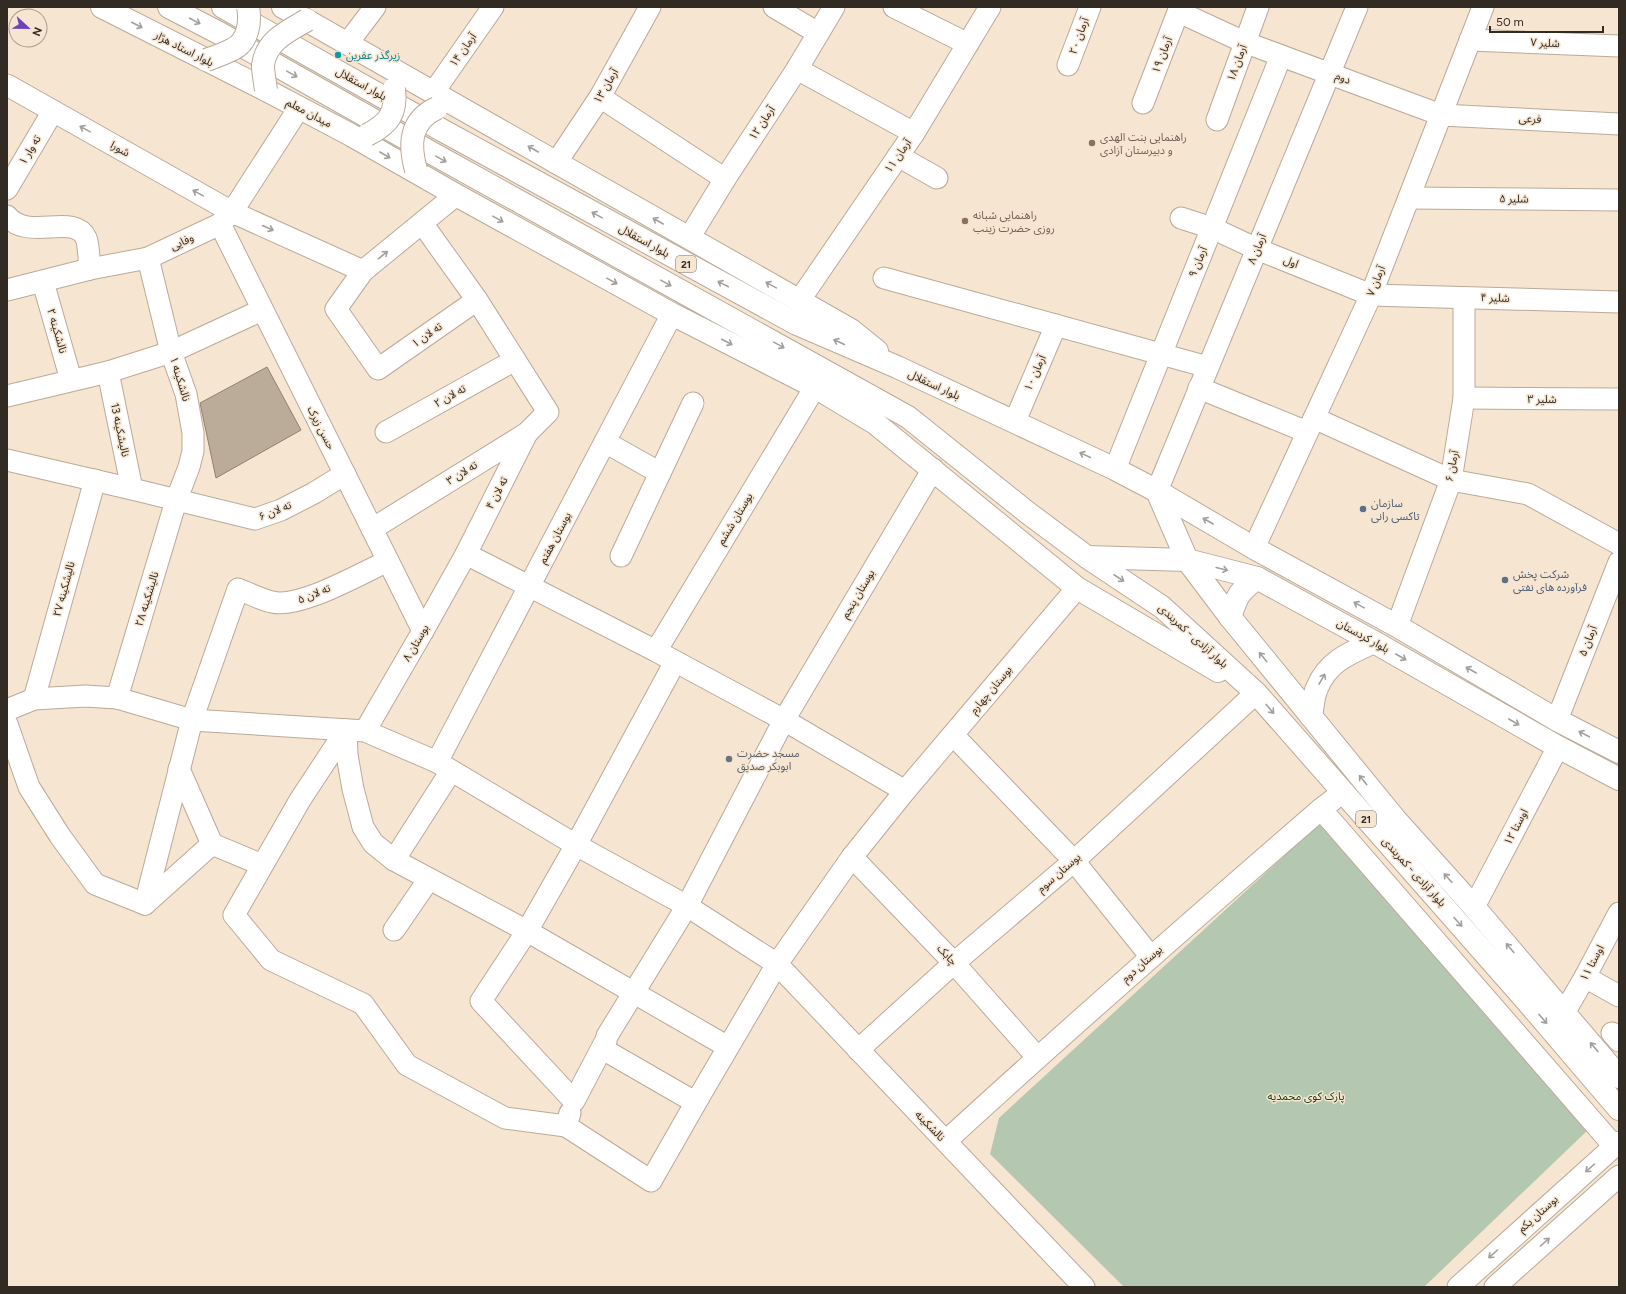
<svg xmlns="http://www.w3.org/2000/svg" width="1626" height="1294" viewBox="0 0 1626 1294" font-family="Figtree,'Noto Sans Arabic',sans-serif">
  <style>
    .green { fill: #b4c7b0 }
    .building { fill: #bbac99; stroke: #90816f }
    .lines { fill: none; stroke-linecap: round; stroke-linejoin: round }
    .minor-casing { stroke: #baaa98; stroke-width: 23 }
    .major-casing { stroke: #baaa98; stroke-width: 24 }
    .minor { stroke: #fff; stroke-width: 21 }
    .major { stroke: #fff; stroke-width: 22 }
    .major-bridge-casing { stroke: #baaa98; stroke-width: 24; stroke-linecap: butt }
    .major-bridge { stroke: #fff; stroke-width: 22 }
    .oneway { stroke: #a2a09c }
    .culture-dot { fill: #0f9aa8; stroke: #f6e5d1; stroke-width: 1.5 }
    .education-dot { fill: #8d6e63; stroke: #f6e5d1; stroke-width: 1.5 }
    .service-dot { fill: #5c6f8a; stroke: #f6e5d1; stroke-width: 1.5 }
    .worship-dot { fill: #6b7280; stroke: #f6e5d1; stroke-width: 1.5 }
    .labels { text-anchor: middle; dominant-baseline: central; stroke-width: 3; stroke-linejoin: round; paint-order: stroke }
    .shield { fill: #f6e5d1; stroke: #6c6357; stroke-width: 1 }
    .shield-label { font-size: 10px; font-weight: bold; fill: #312b23 }
    .street-label { font-size: 11px; fill: #312b23; stroke: #f6e5d1 }
    .culture-label { font-size: 11px; fill: #0d838f; stroke: #f6e5d1; text-anchor: start }
    .education-label { font-size: 11px; fill: #785e54; stroke: #f6e5d1; text-anchor: start }
    .service-label { font-size: 11px; fill: #4e5e75; stroke: #f6e5d1; text-anchor: start }
    .worship-label { font-size: 11px; fill: #5b616d; stroke: #f6e5d1; text-anchor: start }
    .park-label { font-size: 11px; fill: #19400d; stroke: #f6e5d1 }
  </style>
  <rect width="100%" height="100%" fill="#f6e5d1"/>
  <!-- green -->
  <polygon class="green" points="1321,822 1590,1128 1424,1287 1124,1287 990,1154 999,1118"/>
  <!-- building -->
  <polygon class="building" points="267,367 301,430 216,478 200,403"/>
  <g class="lines">
    <defs>
      <g id="minor">
        <polyline points="774,7 818,33"/>
        <polyline points="894,7 968,44"/>
        <polyline points="1179,12 1244,42 1441,115 1619,124"/>
        <polyline points="1470,40 1619,46"/>
        <polyline points="347,44 375,7"/>
        <polyline points="1068,65 1090,7"/>
        <polyline points="797,69 914,133"/>
        <polyline points="7,85 232,212 363,271 456,195"/>
        <polyline points="433,93 493,7"/>
        <polyline points="600,97 725,179"/>
        <polyline points="1143,103 1180,7"/>
        <polyline points="1217,120 1258,7"/>
        <polyline points="898,156 937,178"/>
        <polyline points="556,163 600,97 650,7"/>
        <polyline points="7,189 53,111"/>
        <polyline points="1409,198 1619,200"/>
        <path d="M7,216c21,26 67,-4 79,22 3,7 3,24 4,31"/>
        <polyline points="1181,218 1212,228 1257,249 1371,295 1619,302"/>
        <polyline points="220,224 423,631"/>
        <polyline points="689,238 725,179 797,69 834,7"/>
        <polyline points="363,271 336,309 378,369 477,300"/>
        <polyline points="884,278 1208,367"/>
        <polyline points="43,282 71,380"/>
        <polyline points="7,290 90,269 148,258 220,224 232,212 299,108"/>
        <polyline points="799,301 914,133 990,7"/>
        <polyline points="108,372 132,489"/>
        <polyline points="1199,388 1307,432"/>
        <polyline points="7,396 108,372 171,352 262,310"/>
        <polyline points="1464,398 1619,399"/>
        <polyline points="1314,418 1451,480 1528,494 1619,544"/>
        <polyline points="1015,421 1056,325"/>
        <polyline points="386,432 515,360"/>
        <polyline points="605,442 660,473 693,403"/>
        <polyline points="7,460 132,489 255,519 281,510 314,493 345,474"/>
        <polyline points="933,469 784,720 687,906 607,1036 605,1046 608,1052 693,1101 699,1097 777,964 852,857 905,791 1077,588"/>
        <polyline points="1115,469 1281,56"/>
        <polyline points="1157,491 1357,7"/>
        <polyline points="372,529 527,433 548,412 477,300 422,223"/>
        <polyline points="1254,548 1371,295 1483,7"/>
        <polyline points="466,554 656,651 784,720 905,791"/>
        <polyline points="621,556 660,473"/>
        <polyline points="1397,626 1451,480 1464,398 1464,298"/>
        <polyline points="656,651 815,387"/>
        <polyline points="117,698 176,501 189,467 193,451 193,433 186,394 171,352 148,258"/>
        <polyline points="34,699 95,480"/>
        <polyline points="7,710 34,699 85,696 117,698 192,720 365,731 437,762 576,845 687,906 777,964 1084,1287"/>
        <polyline points="1557,720 1619,562"/>
        <polyline points="7,724 29,787 60,836 95,884 145,904"/>
        <polyline points="346,730 300,800 234,915 271,960 363,1004 407,1065 505,1118 566,1126"/>
        <polyline points="346,730 347,755 353,789 363,827 373,843 394,860 527,931 728,1047"/>
        <polyline points="365,731 423,631 466,554 527,433"/>
        <polyline points="953,735 1074,861 1151,957"/>
        <polyline points="437,762 672,314"/>
        <polyline points="179,769 212,844"/>
        <polyline points="1321,809 1614,1146"/>
        <polyline points="852,857 954,963 1037,1057"/>
        <polyline points="394,860 451,771"/>
        <path d="M145,904l47,-184 46,-131c11,4 23,11 34,13 28,7 89,-29 116,-41"/>
        <polyline points="145,904 212,844 262,865"/>
        <polyline points="1474,907 1558,747"/>
        <polyline points="394,930 429,879"/>
        <polyline points="1585,977 1619,996"/>
        <polyline points="1564,1013 1585,977 1619,913"/>
        <polyline points="1612,1033 1619,1041"/>
        <polyline points="605,1042 574,1101 481,1001 527,931 576,845 675,662"/>
        <polyline points="858,1050 954,963 1074,861 1256,693"/>
        <polyline points="570,1113 566,1126 651,1181 699,1097"/>
        <path d="M946,1141c123,-113 249,-223 375,-332l22,-17"/>
        <polyline points="1458,1287 1619,1142"/>
        <polyline points="1495,1287 1619,1176"/>
      </g>
      <g id="major">
        <polyline points="102,7 266,90 351,135 456,195 672,314 815,387 875,423 1077,588 1218,671"/>
        <polyline points="169,7 221,34 430,152 908,417 1028,513 1087,557 1162,607 1256,693 1525,999 1619,1109"/>
        <polyline points="223,7 438,128 797,324 897,367 1115,469 1157,491 1254,548 1397,626 1557,720 1619,752"/>
        <polyline points="283,7 851,330 877,351"/>
        <polyline points="1157,491 1187,560 1230,617 1395,819 1474,907 1619,1077"/>
        <polyline points="1087,557 1187,560 1257,578 1374,642 1558,747 1619,779"/>
        <path d="M1230,617c8,-23 8,-24 27,-39"/>
        <path d="M1311,716c2,-9 2,-20 6,-28 11,-27 33,-35 57,-46"/>
      </g>
    </defs>
    <!-- minor casing -->
    <use href="#minor" class="minor-casing"/>
    <!-- major casing -->
    <use href="#major" class="major-casing"/>
    <!-- minor -->
    <use href="#minor" class="minor"/>
    <!-- major -->
    <use href="#major" class="major"/>
    <defs>
      <g id="major-bridge">
        <path d="M206,60c9,-3 18,-6 27,-11 15,-7 18,-27 15,-42"/>
        <path d="M266,90c-1,-8 -3,-17 -3,-25 3,-24 25,-34 44,-45"/>
        <path d="M367,135c22,-11 30,-22 27,-46"/>
        <path d="M416,170c-7,-25 -7,-49 21,-62"/>
      </g>
    </defs>
    <!-- major-bridge casing -->
    <use href="#major-bridge" class="major-bridge-casing"/>
    <!-- major-bridge -->
    <use href="#major-bridge" class="major-bridge"/>
  </g>
  <!-- one-way arrows -->
  <defs><path id="oneway-shaft" d="M-6 0H5M1.5-3L5.5 0L1.5 3" fill="none" stroke-width="1.6" stroke-linecap="round" stroke-linejoin="round"/></defs>
  <g class="oneway">
    <use href="#oneway-shaft" transform="translate(195 21) rotate(28)"/>
    <use href="#oneway-shaft" transform="translate(137 25) rotate(27)"/>
    <use href="#oneway-shaft" transform="translate(292 74) rotate(29)"/>
    <use href="#oneway-shaft" transform="translate(85 129) rotate(-151)"/>
    <use href="#oneway-shaft" transform="translate(533 149) rotate(-150)"/>
    <use href="#oneway-shaft" transform="translate(385 155) rotate(30)"/>
    <use href="#oneway-shaft" transform="translate(441 159) rotate(29)"/>
    <use href="#oneway-shaft" transform="translate(198 193) rotate(-151)"/>
    <use href="#oneway-shaft" transform="translate(597 215) rotate(-151)"/>
    <use href="#oneway-shaft" transform="translate(498 219) rotate(29)"/>
    <use href="#oneway-shaft" transform="translate(658 221) rotate(-150)"/>
    <use href="#oneway-shaft" transform="translate(268 228) rotate(24)"/>
    <use href="#oneway-shaft" transform="translate(383 255) rotate(-39)"/>
    <use href="#oneway-shaft" transform="translate(612 281) rotate(29)"/>
    <use href="#oneway-shaft" transform="translate(666 283) rotate(29)"/>
    <use href="#oneway-shaft" transform="translate(723 284) rotate(-152)"/>
    <use href="#oneway-shaft" transform="translate(771 285) rotate(-151)"/>
    <use href="#oneway-shaft" transform="translate(727 342) rotate(27)"/>
    <use href="#oneway-shaft" transform="translate(839 342) rotate(-156)"/>
    <use href="#oneway-shaft" transform="translate(779 345) rotate(29)"/>
    <use href="#oneway-shaft" transform="translate(1085 455) rotate(-155)"/>
    <use href="#oneway-shaft" transform="translate(1208 521) rotate(-150)"/>
    <use href="#oneway-shaft" transform="translate(1222 569) rotate(14)"/>
    <use href="#oneway-shaft" transform="translate(1119 578) rotate(33)"/>
    <use href="#oneway-shaft" transform="translate(1359 605) rotate(-151)"/>
    <use href="#oneway-shaft" transform="translate(1263 657) rotate(-129)"/>
    <use href="#oneway-shaft" transform="translate(1401 657) rotate(30)"/>
    <use href="#oneway-shaft" transform="translate(1471 670) rotate(-150)"/>
    <use href="#oneway-shaft" transform="translate(1322 679) rotate(-60)"/>
    <use href="#oneway-shaft" transform="translate(1270 709) rotate(49)"/>
    <use href="#oneway-shaft" transform="translate(1514 722) rotate(30)"/>
    <use href="#oneway-shaft" transform="translate(1584 734) rotate(-152)"/>
    <use href="#oneway-shaft" transform="translate(1363 780) rotate(-129)"/>
    <use href="#oneway-shaft" transform="translate(1448 878) rotate(-132)"/>
    <use href="#oneway-shaft" transform="translate(1458 922) rotate(48)"/>
    <use href="#oneway-shaft" transform="translate(1510 948) rotate(-130)"/>
    <use href="#oneway-shaft" transform="translate(1543 1019) rotate(49)"/>
    <use href="#oneway-shaft" transform="translate(1594 1047) rotate(-130)"/>
    <use href="#oneway-shaft" transform="translate(1590 1168) rotate(138)"/>
    <use href="#oneway-shaft" transform="translate(1545 1242) rotate(-42)"/>
    <use href="#oneway-shaft" transform="translate(1493 1254) rotate(138)"/>
  </g>
  <!-- markers -->
  <circle class="culture-dot" cx="338" cy="55" r="4"/>
  <g class="education-dot">
    <circle cx="1092" cy="143" r="4"/>
    <circle cx="965" cy="221" r="4"/>
  </g>
  <g class="service-dot">
    <circle cx="1363" cy="509" r="4"/>
    <circle cx="1505" cy="580" r="4"/>
  </g>
  <circle class="worship-dot" cx="729" cy="759" r="4"/>
  <g class="labels">
    <!-- shield labels -->
    <g class="shield">
      <rect x="676" y="256" width="20" height="16" rx="3"/>
      <rect x="1356" y="811" width="20" height="16" rx="3"/>
    </g>
    <g class="shield-label">
      <text x="686" y="264">21</text>
      <text x="1366" y="819">21</text>
    </g>
    <!-- street labels -->
    <g class="street-label">
      <text transform="translate(1079 36) rotate(-70)">آرمان ۲۰</text>
      <text transform="translate(1545 43) rotate(3)">شلیر ۷</text>
      <text transform="translate(184 49) rotate(27)">بلوار استاد هژار</text>
      <text transform="translate(463 50) rotate(-55)">آرمان ۱۴</text>
      <text transform="translate(1162 55) rotate(-69)">آرمان ۱۹</text>
      <text transform="translate(1237 63) rotate(-70)">آرمان ۱۸</text>
      <text transform="translate(1343 78) rotate(21)">دوم</text>
      <text transform="translate(361 84) rotate(29)">بلوار استقلال</text>
      <text transform="translate(606 86) rotate(-60)">آرمان ۱۳</text>
      <text transform="translate(309 113) rotate(28)">میدان معلم</text>
      <text transform="translate(1530 119) rotate(3)">فرعی</text>
      <text transform="translate(762 123) rotate(-57)">آرمان ۱۲</text>
      <text transform="translate(120 149) rotate(29)">شورا</text>
      <text transform="translate(30 150) rotate(-59)">ته وار ۱</text>
      <text transform="translate(898 156) rotate(-55)">آرمان ۱۱</text>
      <text transform="translate(1514 199) rotate(1)">شلیر ۵</text>
      <text transform="translate(644 241) rotate(29)">بلوار استقلال</text>
      <text transform="translate(182 242) rotate(-25)">وفایی</text>
      <text transform="translate(1257 249) rotate(-68)">آرمان ۸</text>
      <text transform="translate(1198 262) rotate(-68)">آرمان ۹</text>
      <text transform="translate(1291 262) rotate(22)">اول</text>
      <text transform="translate(1376 281) rotate(-68)">آرمان ۷</text>
      <text transform="translate(1495 298) rotate(2)">شلیر ۴</text>
      <text transform="translate(57 331) rotate(74)">نالشکینه ۲</text>
      <text transform="translate(427 335) rotate(-35)">ته لان ۱</text>
      <text transform="translate(1035 373) rotate(-66)">آرمان ۱۰</text>
      <text transform="translate(180 379) rotate(73)">نالشکینه ۱</text>
      <text transform="translate(934 385) rotate(25)">بلوار استقلال</text>
      <text transform="translate(450 396) rotate(-29)">ته لان ۲</text>
      <text x="1542" y="399">شلیر ۳</text>
      <text transform="translate(321 428) rotate(63)">حسن زیرک</text>
      <text transform="translate(120 430) rotate(78)">نالیشکینه 13</text>
      <text transform="translate(1452 466) rotate(-79)">آرمان ۶</text>
      <text transform="translate(462 473) rotate(-32)">ته لان ۳</text>
      <text transform="translate(497 493) rotate(-63)">ته لان ۴</text>
      <text transform="translate(275 511) rotate(-22)">ته لان ۶</text>
      <text transform="translate(735 519) rotate(-59)">بوستان ششم</text>
      <text transform="translate(555 538) rotate(-62)">بوستان هفتم</text>
      <text transform="translate(64 589) rotate(-75)">نالیشکینه ۲۷</text>
      <text transform="translate(314 594) rotate(-22)">ته لان ۵</text>
      <text transform="translate(858 594) rotate(-59)">بوستان پنجم</text>
      <text transform="translate(147 599) rotate(-73)">نالیشکینه ۲۸</text>
      <text transform="translate(1193 636) rotate(42)">بلوار آزادی - کمربندی</text>
      <text transform="translate(1363 636) rotate(29)">بلوار کردستان</text>
      <text transform="translate(1588 641) rotate(-69)">آرمان ۵</text>
      <text transform="translate(416 643) rotate(-60)">بوستان ۸</text>
      <text transform="translate(991 690) rotate(-50)">بوستان چهارم</text>
      <text transform="translate(1516 827) rotate(-62)">اوستا ۱۲</text>
      <text transform="translate(1414 872) rotate(48)">بلوار آزادی - کمربندی</text>
      <text transform="translate(1059 873) rotate(-41)">بوستان سوم</text>
      <text transform="translate(947 955) rotate(47)">چابک</text>
      <text transform="translate(1592 963) rotate(-62)">اوستا ۱۱</text>
      <text transform="translate(1142 964) rotate(-41)">بوستان دوم</text>
      <text transform="translate(930 1126) rotate(46)">نالشکینه</text>
      <text transform="translate(1538 1214) rotate(-42)">بوستان یکم</text>
    </g>
    <!-- culture labels -->
    <g class="culture-label">
      <text x="346" y="55">زیرگذر عفرین</text>
    </g>
    <!-- education labels -->
    <g class="education-label">
      <text x="1100" y="137">راهنمایی بنت الهدی<tspan x="1100" dy="13">و دبیرستان آزادی</tspan></text>
      <text x="973" y="215">راهنمایی شبانه<tspan x="973" dy="13">روزی حضرت زینب</tspan></text>
    </g>
    <!-- service labels -->
    <g class="service-label">
      <text x="1371" y="503">سازمان<tspan x="1371" dy="13">تاکسی رانی</tspan></text>
      <text x="1513" y="574">شرکت پخش<tspan x="1513" dy="13">فرآورده های نفتی</tspan></text>
    </g>
    <!-- worship labels -->
    <g class="worship-label">
      <text x="737" y="753">مسجد حضرت<tspan x="737" dy="13">ابوبکر صدیق</tspan></text>
    </g>
    <!-- park labels -->
    <g class="park-label">
      <text x="1306" y="1096">پارک کوی محمدیه</text>
    </g>
  </g>
  <!-- border -->
  <rect width="1626" height="1294" fill="none" stroke="#312b23" stroke-width="16"/>
  <!-- north arrow -->
  <g transform="translate(28 28) rotate(112)"><circle r="19" fill="#f6e5d1" stroke="#a79b8b"/>
  <path d="M0-3L7 15L0 10L-7 15Z" fill="#6e43bb"/>
  <text y="-6" font-size="11" font-weight="bold" text-anchor="middle" fill="#312b23">N</text>
  </g>
  <!-- scale -->
  <path d="M1490 26v6h113v-6" fill="none" stroke="#312b23" stroke-width="2"/>
  <text x="1496" y="26" font-size="12" fill="#312b23" stroke="#f6e5d1" stroke-width="3" paint-order="stroke">50 m</text>
</svg>
